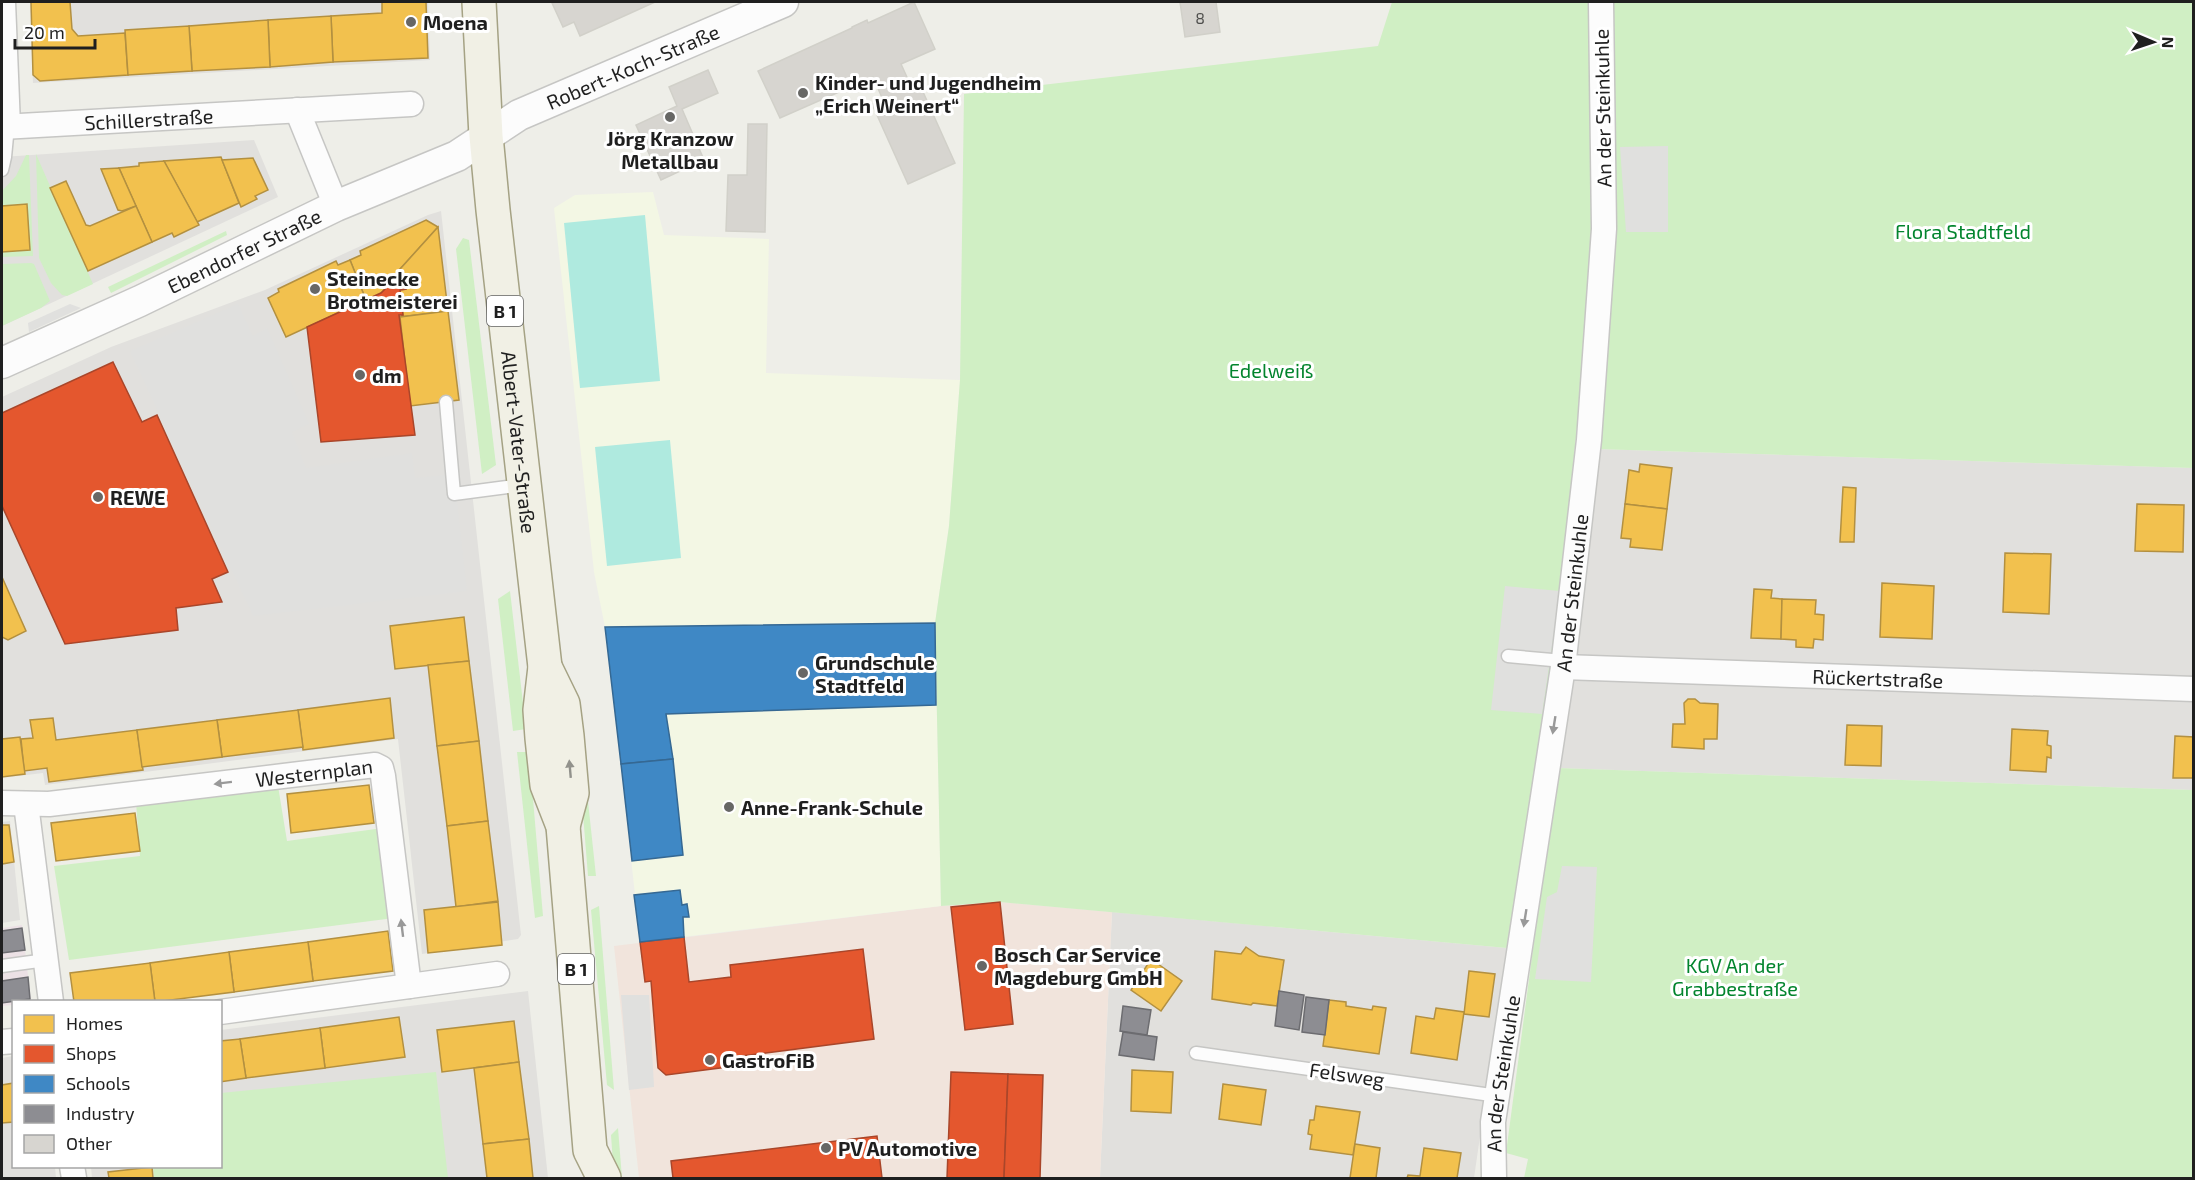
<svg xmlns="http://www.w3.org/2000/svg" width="2195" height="1180" viewBox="0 0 2195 1180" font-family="'Exo 2',sans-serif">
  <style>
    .residential { fill: #e1e0dd }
    .commercial { fill: #f1e4dc }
    .industrial { fill: #ece1e5 }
    .education { fill: #f3f7e4 }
    .grass { fill: #d0efc4 }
    .pitch { fill: #afeadf }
    .parking { fill: #e0e0de }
    .homes { fill: #f2c14e; stroke: #b39040; stroke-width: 1.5 }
    .shops { fill: #e4572e; stroke: #a9462a; stroke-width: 1.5 }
    .schools { fill: #3f88c5; stroke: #356893; stroke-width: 1.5 }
    .industry { fill: #8d8d92; stroke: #6c6c70; stroke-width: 1.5 }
    .building { fill: #d7d5d0; stroke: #d1d0c9; stroke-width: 1.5 }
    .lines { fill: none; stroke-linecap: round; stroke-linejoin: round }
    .service-casing { stroke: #c6c6c4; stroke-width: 15 }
    .minor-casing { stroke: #c6c6c4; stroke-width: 27 }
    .tertiary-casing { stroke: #c6c6c4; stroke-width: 33 }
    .primary-casing { stroke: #a5a284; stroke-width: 36 }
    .service { stroke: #fcfcfc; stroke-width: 12 }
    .minor { stroke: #fcfcfc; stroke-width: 24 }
    .tertiary { stroke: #fcfcfc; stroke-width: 30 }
    .primary { stroke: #f1f0e5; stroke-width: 33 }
    .oneway { fill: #999 }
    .oneway2 { fill: #92928c }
    .poi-dot { fill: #676765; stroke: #fff; stroke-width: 2 }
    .labels { text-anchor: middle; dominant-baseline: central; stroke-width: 6; stroke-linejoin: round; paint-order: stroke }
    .number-label { font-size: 16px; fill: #4e4e4c }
    .shield { fill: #fff; stroke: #626262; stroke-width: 1.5 }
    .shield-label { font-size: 18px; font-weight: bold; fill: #1f1f1f }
    .poi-label { font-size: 20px; font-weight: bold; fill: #1f1f1f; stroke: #fff; text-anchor: start }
    .street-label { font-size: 20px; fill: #1f1f1f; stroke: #fff }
    .park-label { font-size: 20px; fill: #02842d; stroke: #fff }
  </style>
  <rect width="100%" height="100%" fill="#eeeee8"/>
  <!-- residential -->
  <g class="residential">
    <polygon points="30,2 428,2 430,60 33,83"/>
    <polygon points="254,140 278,197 2,326 2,157"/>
    <polygon points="441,211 521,935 518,939 422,954 398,739 45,785 43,773 2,778 2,397 111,347 265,290 428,215"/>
    <polygon points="1596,449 2193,468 2193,790 1557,768"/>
    <polygon points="10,821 20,920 2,923 2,822"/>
    <polygon points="1112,912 1507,948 1474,1178 1100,1178"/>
    <polygon points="528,991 548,1178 92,1178 91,1167 220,1166 221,1030"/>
    <polygon points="13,1056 14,1166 55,1167 56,1178 2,1178 2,1058"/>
  </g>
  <!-- commercial -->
  <polygon class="commercial" points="1000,902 1112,912 1100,1178 639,1178 614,946 941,906"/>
  <!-- industrial -->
  <polygon class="industrial" points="22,925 31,1001 14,1002 13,1005 2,1006 2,928"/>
  <!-- education -->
  <polygon class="education" points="653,192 664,235 769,239 766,373 960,380 949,526 935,623 941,906 640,942 621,764 605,627 594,572 554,208 575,195"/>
  <!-- grass -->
  <g class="grass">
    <polygon points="1392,2 1590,2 1593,205 1579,409 1552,660 1507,948 1000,902 941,906 935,623 949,526 960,380 964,94 1378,46"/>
    <polygon points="1609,2 2193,2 2193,468 1596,449"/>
    <polygon points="36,154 93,284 67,296 62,295 51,283 39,258"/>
    <polygon points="26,155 29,155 33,256 2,257 2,252 30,250 27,205 2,206 2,191 16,176"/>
    <polygon points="226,231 227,235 111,293 108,287"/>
    <polygon points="463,238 469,240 496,465 482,474 456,249"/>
    <polygon points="31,263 34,264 50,301 41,308 2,326 2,264"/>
    <polygon points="510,591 526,729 513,731 498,599"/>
    <polygon points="517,752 529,752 543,916 535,918"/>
    <polygon points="1557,768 2193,790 2193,1178 1524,1178 1528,1159 1506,1153"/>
    <polygon points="278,786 287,841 383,828 394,918 69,960 54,866 140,856 136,802"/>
    <polygon points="581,789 587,792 596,876 588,876"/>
    <polygon points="599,906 614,1090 607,1085 591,910"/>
    <polygon points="436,1072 448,1178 154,1178 153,1167 220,1166 221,1093"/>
    <polygon points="618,1128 622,1178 614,1178 611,1135"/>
  </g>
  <!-- pitch -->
  <g class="pitch">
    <polygon points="645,215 660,381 580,388 564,223"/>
    <polygon points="670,440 681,558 607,566 595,447"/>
  </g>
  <!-- parking -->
  <g class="parking">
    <polygon points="1668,146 1668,232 1626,232 1620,147"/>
    <polygon points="70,304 81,308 29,332 28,323"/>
    <polygon points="238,304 253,336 267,328 309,424 292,432 306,468 412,453 415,478 454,474 467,591 253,616 130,351"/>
    <polygon points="1505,586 1560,591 1542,714 1491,710"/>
    <polygon points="1562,866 1597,867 1591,982 1535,979 1547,897 1557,892"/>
    <polygon points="621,995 649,995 654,1087 629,1090"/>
  </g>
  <!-- homes -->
  <g class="homes">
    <polygon points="31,2 70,2 72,29 78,36 125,33 128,75 40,81 33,75"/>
    <polygon points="382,2 426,2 428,58 333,62 331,16 382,13"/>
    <polygon points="331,16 333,62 270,67 268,20"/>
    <polygon points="268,20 270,67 192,71 189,26"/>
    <polygon points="189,26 192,71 128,75 125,30"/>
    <polygon points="221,157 239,203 197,222 164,161"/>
    <polygon points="253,158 268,190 255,196 257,199 241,207 222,160"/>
    <polygon points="164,161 199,225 174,237 172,233 152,242 119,168 139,166 139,163"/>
    <polygon points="119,168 136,206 122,211 118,210 101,169"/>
    <polygon points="66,181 86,225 90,226 136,206 152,242 88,271 50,188"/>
    <polygon points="27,204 30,250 2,252 2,206"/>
    <polygon points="426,220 438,227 392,278 390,284 381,293 366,300 350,260 361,255 360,251"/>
    <polygon points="438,227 448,311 400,317 403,315 400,290 406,289 406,284 392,278"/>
    <polygon points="350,260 366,300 286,337 268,298 279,292 278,289 336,261 338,265"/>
    <polygon points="448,311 459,400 410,406 400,317"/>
    <polygon points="1640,464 1672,468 1667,509 1625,504 1629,470 1639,472"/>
    <polygon points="1843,487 1856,488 1854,542 1840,542"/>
    <polygon points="1625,504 1667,509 1662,550 1630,547 1631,539 1621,538"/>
    <polygon points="2137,504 2184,505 2183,552 2135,551"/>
    <polygon points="2005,553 2051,554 2049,614 2003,612"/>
    <polygon points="2,577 26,631 8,640 2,637"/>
    <polygon points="1882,583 1934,586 1932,639 1880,637"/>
    <polygon points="1754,589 1772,590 1771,598 1782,599 1781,639 1751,638"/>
    <polygon points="1782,599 1816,600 1815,614 1824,615 1823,640 1814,639 1813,648 1796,647 1796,640 1781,639"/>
    <polygon points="464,617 469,661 395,669 390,626"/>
    <polygon points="469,661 479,741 437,746 428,665"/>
    <polygon points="390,698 394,738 303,750 298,710"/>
    <polygon points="1688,699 1695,699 1700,703 1718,704 1717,739 1704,739 1704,749 1672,747 1673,724 1685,724 1684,703"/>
    <polygon points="298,710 303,747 222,757 217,720"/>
    <polygon points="53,718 56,740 137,730 143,770 49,782 47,768 24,771 21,739 33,738 30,720"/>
    <polygon points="217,720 222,757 142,767 137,730"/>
    <polygon points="1847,725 1882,726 1881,766 1845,765"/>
    <polygon points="2012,729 2048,731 2047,745 2051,746 2051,758 2047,757 2046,772 2010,770"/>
    <polygon points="2175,736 2194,737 2194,778 2173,778"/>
    <polygon points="20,737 25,774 2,777 2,739"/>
    <polygon points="479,741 488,821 447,826 437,746"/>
    <polygon points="369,785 374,823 291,833 287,794"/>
    <polygon points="135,813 140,851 56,861 51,823"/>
    <polygon points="488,821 498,901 456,907 447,826"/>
    <polygon points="2,825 9,825 14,862 2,864"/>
    <polygon points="498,902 502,945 428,953 424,910"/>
    <polygon points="388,931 393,971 313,981 308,942"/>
    <polygon points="308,942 313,981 234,992 229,952"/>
    <polygon points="1246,947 1259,956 1284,960 1277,1006 1253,1003 1251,1005 1212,999 1215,951 1241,954"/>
    <polygon points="229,952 234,992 155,1002 150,963"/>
    <polygon points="1151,959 1182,981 1161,1011 1131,990"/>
    <polygon points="150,963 155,1002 74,1002 70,973"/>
    <polygon points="1469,971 1495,974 1489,1017 1464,1014"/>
    <polygon points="1329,1000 1346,1002 1346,1006 1372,1010 1373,1006 1386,1008 1379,1054 1323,1046"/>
    <polygon points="1436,1008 1464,1012 1457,1060 1411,1053 1416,1016 1434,1019"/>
    <polygon points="399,1017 405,1057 325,1068 320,1028"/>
    <polygon points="514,1021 519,1062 442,1072 437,1030"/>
    <polygon points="320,1028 325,1068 246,1078 240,1039"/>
    <polygon points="240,1039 246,1078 220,1082 220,1041"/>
    <polygon points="519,1062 529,1139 483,1144 474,1068"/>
    <polygon points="1132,1070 1173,1072 1171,1113 1131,1111"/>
    <polygon points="14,1083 14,1122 2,1123 2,1085"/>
    <polygon points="1223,1084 1266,1090 1261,1125 1219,1119"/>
    <polygon points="1316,1106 1360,1112 1353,1155 1310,1149 1312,1135 1308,1134 1310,1120 1314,1120"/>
    <polygon points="529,1139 533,1178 487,1178 483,1144"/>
    <polygon points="1355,1144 1380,1148 1376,1178 1350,1178"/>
    <polygon points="1424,1148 1461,1153 1457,1178 1407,1178 1408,1175 1420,1176"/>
    <polygon points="152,1167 153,1178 109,1178 108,1172"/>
  </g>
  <!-- shops -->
  <g class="shops">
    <polygon points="392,278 406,284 406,289 400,290 403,315 399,315 415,435 321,442 307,327 381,293 390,284"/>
    <polygon points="113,362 142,422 157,415 228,572 212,579 222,602 176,608 178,630 65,644 2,506 2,413"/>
    <polygon points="1000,902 1013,1024 965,1030 951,907"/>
    <polygon points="684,937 689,982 731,977 730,965 863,949 874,1039 742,1056 743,1065 666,1075 658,1068 651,981 645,982 640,942"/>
    <polygon points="951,1072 1008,1074 1004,1178 947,1178"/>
    <polygon points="1008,1074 1043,1075 1040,1178 1004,1178"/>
    <polygon points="877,1136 882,1178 673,1178 671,1161"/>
  </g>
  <!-- schools -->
  <g class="schools">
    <polygon points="935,623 936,705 666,714 673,759 621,764 605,627"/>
    <polygon points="673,759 683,855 632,861 621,764"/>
    <polygon points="680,890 682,905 687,904 689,917 683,917 684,937 640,942 634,895"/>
  </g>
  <!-- industry -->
  <g class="industry">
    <polygon points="22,928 25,950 2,953 2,931"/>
    <polygon points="28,977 30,999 2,1003 2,981"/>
    <polygon points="1279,991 1304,995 1299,1030 1275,1026"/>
    <polygon points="1306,997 1329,1000 1325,1035 1302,1032"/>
    <polygon points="1123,1006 1151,1010 1147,1035 1120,1031"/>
    <polygon points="1123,1032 1157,1037 1154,1060 1119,1055"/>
  </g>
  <!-- building -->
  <g class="building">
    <polygon points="556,2 655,2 580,36 574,22 563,27 552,3"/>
    <polygon points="914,2 935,49 901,64 911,86 919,83 955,163 908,184 872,104 883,100 873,77 780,118 758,71 852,28 852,27 867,20 868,23"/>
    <polygon points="1180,2 1216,2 1220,32 1185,37"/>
    <polygon points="708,70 718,93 682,109 704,160 661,180 636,125 677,106 669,87"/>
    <polygon points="748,124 767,124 765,232 726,231 728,175 747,175"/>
  </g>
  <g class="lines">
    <defs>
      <g id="service">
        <polyline points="2,170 5,157 8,126"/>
        <polyline points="446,402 454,494 522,485"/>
        <polyline points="1508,656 1552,660 1563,667"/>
        <polyline points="2,966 46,960"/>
        <polyline points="1196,1053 1498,1096"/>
      </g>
      <g id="minor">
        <polyline points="3,2 8,126"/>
        <polyline points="297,110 336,206"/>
        <path id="s1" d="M2,127l409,-23"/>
        <path id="s2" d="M1563,667l631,22"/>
        <path id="s3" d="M2,803l47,1 326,-39 6,3 2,8 26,210"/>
        <polyline points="26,804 51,1002"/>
        <polyline points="220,1012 497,974"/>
        <polyline points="2,1042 14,1041"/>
        <polyline points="72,1166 74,1178"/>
        <path id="s4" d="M1494,1178l-1,-56 70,-455 26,-227 15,-211 -3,-227"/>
      </g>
      <g id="tertiary">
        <path id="s5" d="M2,363l138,-62 196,-95 121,-50 62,-41 264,-113"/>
      </g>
      <g id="primary">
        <path id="s6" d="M479,2l7,134 7,74 52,457 -5,43 2,28 5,47 16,41 27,324 14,28"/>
        <polyline points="545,667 563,704 567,736 572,793 563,826"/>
      </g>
    </defs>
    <!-- service casing -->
    <use href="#service" class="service-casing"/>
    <!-- minor casing -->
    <use href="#minor" class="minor-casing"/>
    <!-- tertiary casing -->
    <use href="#tertiary" class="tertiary-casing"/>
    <!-- primary casing -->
    <use href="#primary" class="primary-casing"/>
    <!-- service -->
    <use href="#service" class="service"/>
    <!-- minor -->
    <use href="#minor" class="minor"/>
    <!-- tertiary -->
    <use href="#tertiary" class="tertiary"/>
    <!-- primary -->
    <use href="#primary" class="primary"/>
  </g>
  <!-- one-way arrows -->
  <defs><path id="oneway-solid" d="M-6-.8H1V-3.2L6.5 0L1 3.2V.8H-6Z" transform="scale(1.5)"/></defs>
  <g class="oneway">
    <use href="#oneway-solid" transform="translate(1554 725) rotate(99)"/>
    <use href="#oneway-solid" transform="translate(223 783) rotate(173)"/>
    <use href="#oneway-solid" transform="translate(1525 918) rotate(99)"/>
    <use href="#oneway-solid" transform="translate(402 928) rotate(-97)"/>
  </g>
  <use class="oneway2" href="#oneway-solid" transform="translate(570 769) rotate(-95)"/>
  <!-- markers -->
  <g class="poi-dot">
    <circle cx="411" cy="22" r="6"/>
    <circle cx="803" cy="93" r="6"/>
    <circle cx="670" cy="117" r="6"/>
    <circle cx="315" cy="289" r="6"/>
    <circle cx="360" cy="375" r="6"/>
    <circle cx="98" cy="497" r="6"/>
    <circle cx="803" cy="673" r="6"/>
    <circle cx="729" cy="807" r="6"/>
    <circle cx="982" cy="966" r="6"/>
    <circle cx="710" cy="1060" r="6"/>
    <circle cx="826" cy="1148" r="6"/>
  </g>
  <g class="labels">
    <!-- number labels -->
    <g class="number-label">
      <text x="1200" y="17">8</text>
    </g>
    <!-- shield labels -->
    <g class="shield">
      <rect x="487" y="296" width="36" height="30" rx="4.5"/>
      <rect x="558" y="954" width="36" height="30" rx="4.5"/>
    </g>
    <g class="shield-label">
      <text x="505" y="311">B 1</text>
      <text x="576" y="969">B 1</text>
    </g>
    <!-- poi labels -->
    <g class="poi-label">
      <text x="423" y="22">Moena</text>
      <text x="815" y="82">Kinder- und Jugendheim<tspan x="815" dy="23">„Erich Weinert“</tspan></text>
      <text x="670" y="138" text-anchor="middle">Jörg Kranzow<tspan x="670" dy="23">Metallbau</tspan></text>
      <text x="327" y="278">Steinecke<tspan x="327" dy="23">Brotmeisterei</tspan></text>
      <text x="372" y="375">dm</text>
      <text x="110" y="497">REWE</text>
      <text x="815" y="662">Grundschule<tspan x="815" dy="23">Stadtfeld</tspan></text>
      <text x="741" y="807">Anne-Frank-Schule</text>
      <text x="994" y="954">Bosch Car Service<tspan x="994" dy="23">Magdeburg GmbH</tspan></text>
      <text x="722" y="1060">GastroFiB</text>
      <text x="838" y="1148">PV Automotive</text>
    </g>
    <!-- street labels -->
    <g class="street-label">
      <text stroke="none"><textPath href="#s5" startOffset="698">Robert-Koch-Straße</textPath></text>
      <text transform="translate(1602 108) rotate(-91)">An der Steinkuhle</text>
      <text stroke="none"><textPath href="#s1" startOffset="147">Schillerstraße</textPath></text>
      <text stroke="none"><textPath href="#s5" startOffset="267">Ebendorfer Straße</textPath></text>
      <text stroke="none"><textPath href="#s6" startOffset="442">Albert-Vater-Straße</textPath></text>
      <text stroke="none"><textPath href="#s4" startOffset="591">An der Steinkuhle</textPath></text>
      <text stroke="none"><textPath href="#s2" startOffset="315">Rückertstraße</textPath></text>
      <text stroke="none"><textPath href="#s3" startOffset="314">Westernplan</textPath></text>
      <text stroke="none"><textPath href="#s4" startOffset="105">An der Steinkuhle</textPath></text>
      <text transform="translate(1347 1074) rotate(8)">Felsweg</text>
    </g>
    <!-- park labels -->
    <g class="park-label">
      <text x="1963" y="231">Flora Stadtfeld</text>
      <text x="1271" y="370">Edelweiß</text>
      <text x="1735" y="965">KGV An der<tspan x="1735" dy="23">Grabbestraße</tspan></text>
    </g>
  </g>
  <!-- border -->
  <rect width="2195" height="1180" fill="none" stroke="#1f1f1f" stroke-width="6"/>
  <!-- legend -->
  <rect x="12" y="1000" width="210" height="168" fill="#ffffff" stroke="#a5a5a5" stroke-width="1.5"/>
  <rect x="24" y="1015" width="30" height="18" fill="#f2c14e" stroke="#a5a5a5" stroke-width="1.5"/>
  <text x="66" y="1030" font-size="18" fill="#1f1f1f">Homes</text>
  <rect x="24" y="1045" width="30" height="18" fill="#e4572e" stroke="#a5a5a5" stroke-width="1.5"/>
  <text x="66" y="1060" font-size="18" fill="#1f1f1f">Shops</text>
  <rect x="24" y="1075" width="30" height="18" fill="#3f88c5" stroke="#a5a5a5" stroke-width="1.5"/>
  <text x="66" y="1090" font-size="18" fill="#1f1f1f">Schools</text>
  <rect x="24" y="1105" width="30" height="18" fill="#8d8d92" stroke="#a5a5a5" stroke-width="1.5"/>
  <text x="66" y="1120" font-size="18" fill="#1f1f1f">Industry</text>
  <rect x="24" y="1135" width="30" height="18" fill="#d7d5d0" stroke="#a5a5a5" stroke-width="1.5"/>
  <text x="66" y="1150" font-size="18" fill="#1f1f1f">Other</text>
  <!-- north arrow -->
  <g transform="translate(2153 42) rotate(92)" stroke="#ffffff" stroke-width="4.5" paint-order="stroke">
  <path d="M0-4.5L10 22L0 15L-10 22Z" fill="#1f1f1f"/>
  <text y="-9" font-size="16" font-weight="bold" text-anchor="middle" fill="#1f1f1f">N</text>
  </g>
  <!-- scale -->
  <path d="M15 39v9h80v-9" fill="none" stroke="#1f1f1f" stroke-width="3"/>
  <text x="24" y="39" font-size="18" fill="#1f1f1f" stroke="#ffffff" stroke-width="4.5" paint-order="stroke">20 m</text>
</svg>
